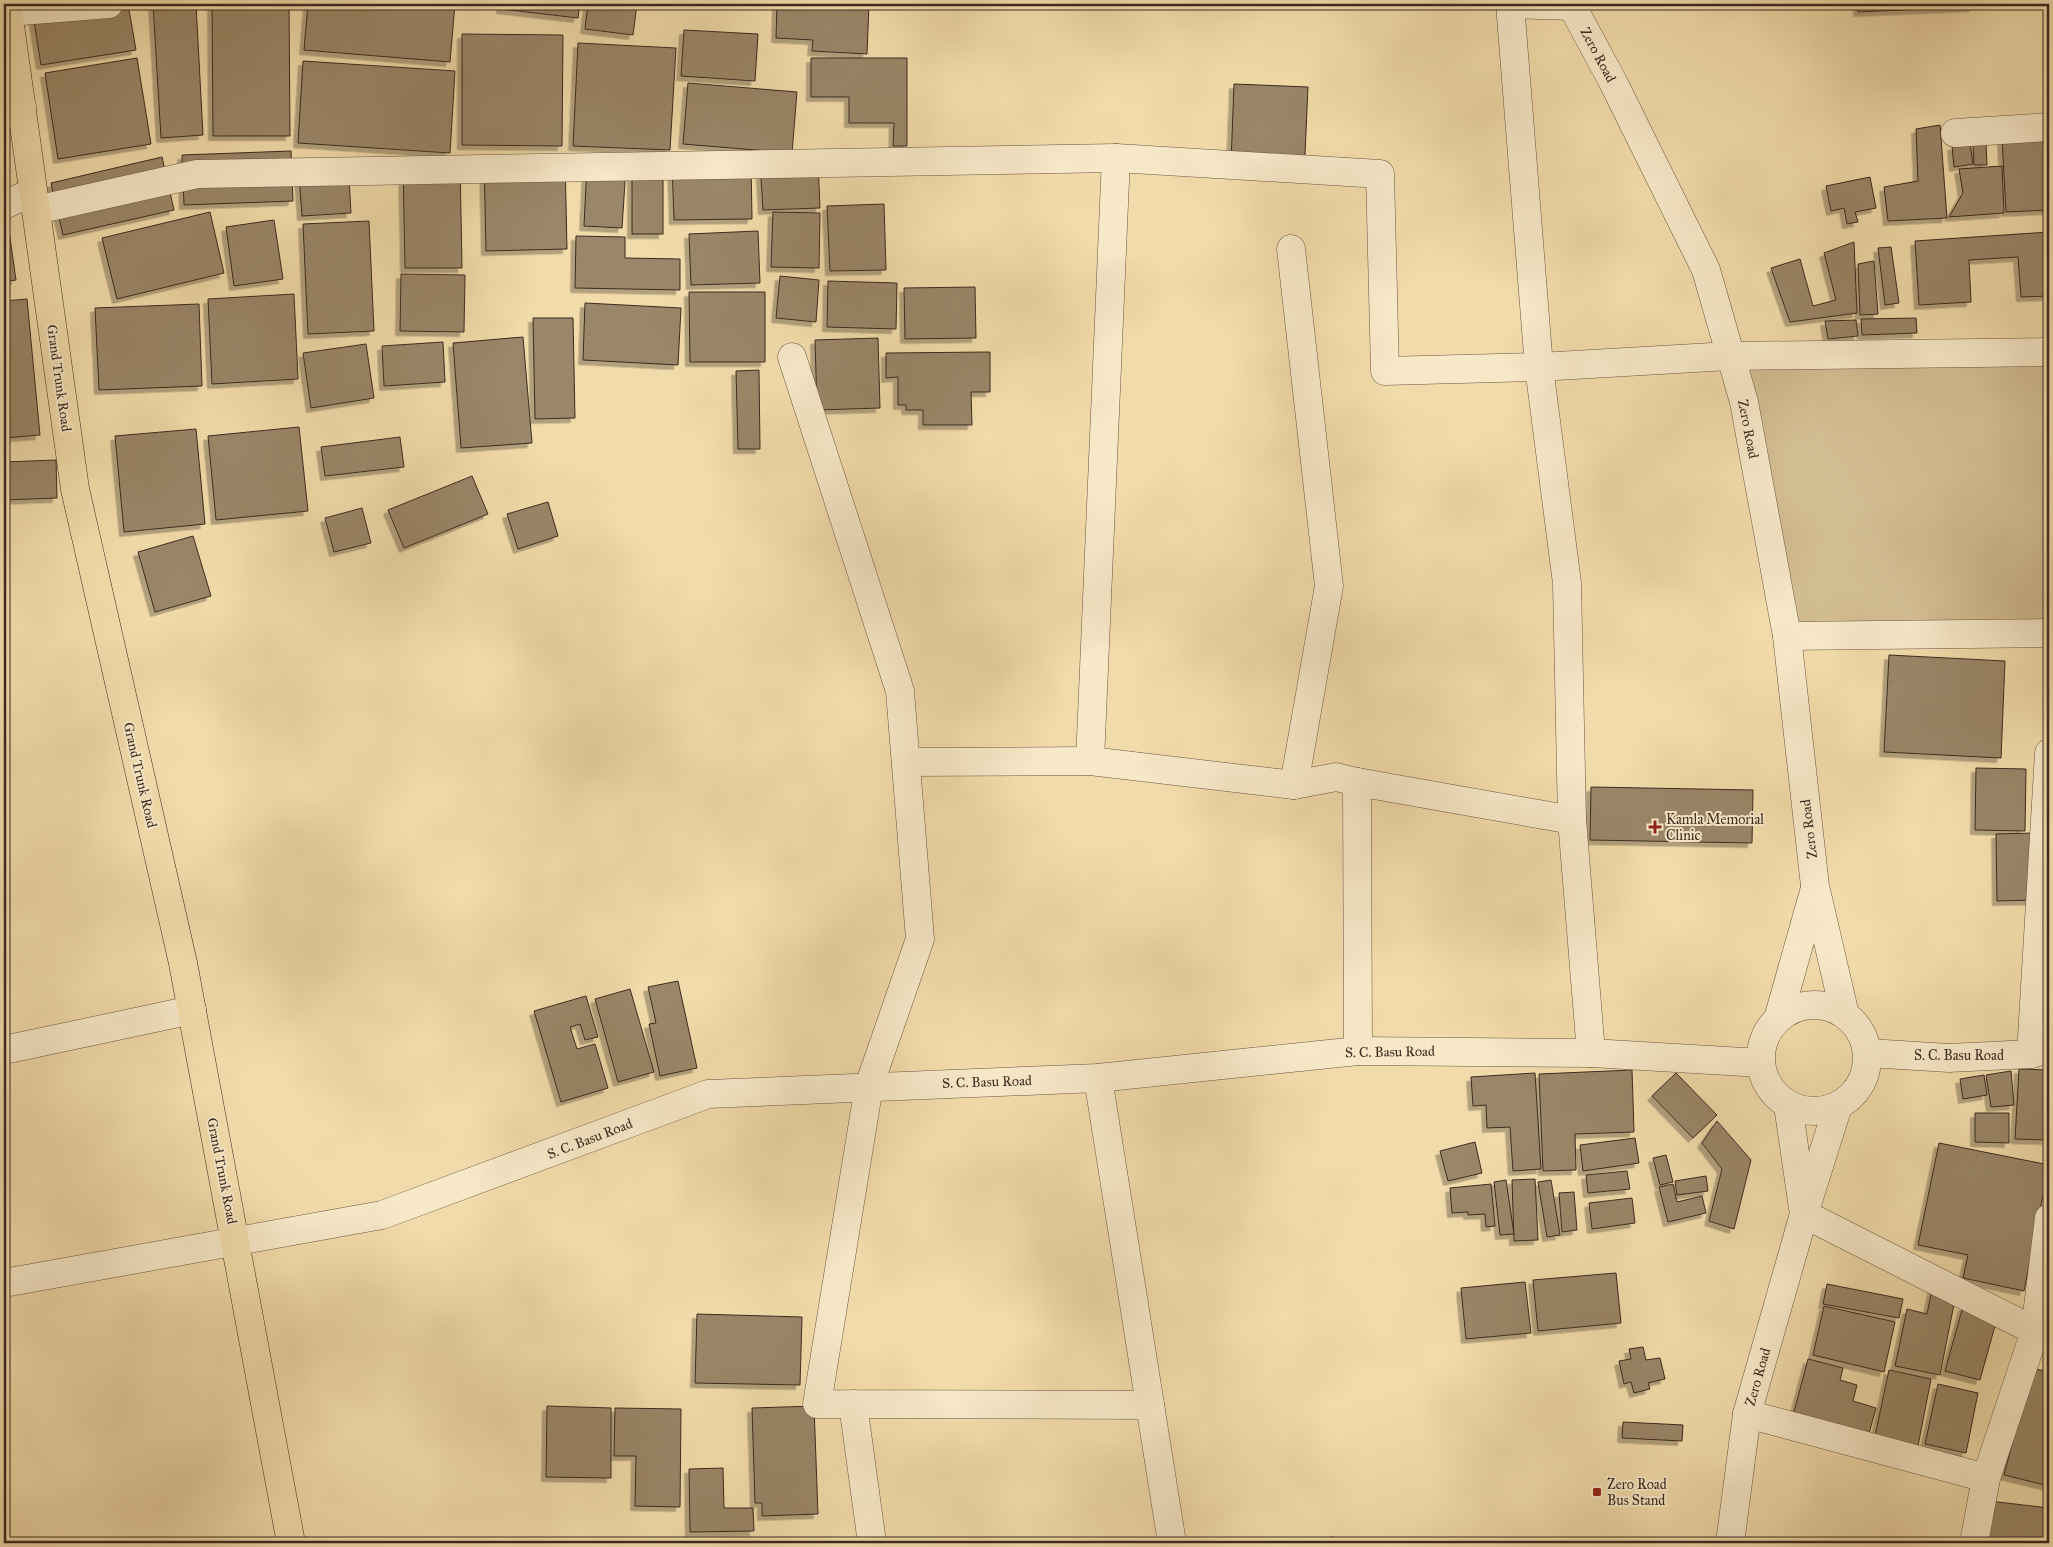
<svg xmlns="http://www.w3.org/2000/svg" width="2053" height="1547" viewBox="0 0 2053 1547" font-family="'IM FELL Great Primer',serif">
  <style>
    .green { fill: #d3bd93; stroke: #87745a }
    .building { fill: #9a8668; stroke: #3b2a20; filter: url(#shadow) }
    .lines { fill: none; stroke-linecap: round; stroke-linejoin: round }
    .minor-casing { stroke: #695642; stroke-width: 29 }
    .tertiary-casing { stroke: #695642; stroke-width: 29 }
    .primary-casing { stroke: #3b2a20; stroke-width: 29 }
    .minor { stroke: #f7e8c8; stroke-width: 28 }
    .tertiary { stroke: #f7e8c8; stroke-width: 28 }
    .primary { stroke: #f2dbaa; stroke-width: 28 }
    .poi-dot { fill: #8f2418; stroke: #f7e8c8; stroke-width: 2 }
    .labels { text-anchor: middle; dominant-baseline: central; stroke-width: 4; stroke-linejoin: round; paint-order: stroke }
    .street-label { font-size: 14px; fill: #3b2a20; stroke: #f7e8c8 }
    .poi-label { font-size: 14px; fill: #3b2a20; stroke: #f7e8c8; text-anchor: start }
  </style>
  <defs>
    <filter id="shadow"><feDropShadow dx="-4.5" dy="4.5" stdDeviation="0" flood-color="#0004"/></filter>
  </defs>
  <rect width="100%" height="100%" fill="#f2dbaa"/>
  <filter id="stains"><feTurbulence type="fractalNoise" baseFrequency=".004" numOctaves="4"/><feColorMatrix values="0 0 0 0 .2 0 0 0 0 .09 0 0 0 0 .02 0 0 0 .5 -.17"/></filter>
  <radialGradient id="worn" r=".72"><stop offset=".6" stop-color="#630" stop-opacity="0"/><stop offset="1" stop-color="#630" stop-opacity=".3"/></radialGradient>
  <!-- green -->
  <polygon class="green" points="2049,352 2049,633 1787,636 1730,356"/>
  <!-- building -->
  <g class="building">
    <polygon points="65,4 128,4 136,50 41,65 32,9"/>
    <polygon points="153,4 196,4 203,135 161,138"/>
    <polygon points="212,4 289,4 290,136 213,136"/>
    <polygon points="308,4 455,4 450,62 304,50"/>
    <polygon points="501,4 580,4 578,18 501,9"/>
    <polygon points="588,4 637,4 633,35 585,29"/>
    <polygon points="777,4 869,4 867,54 812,51 813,40 776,38"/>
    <polygon points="1858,4 1974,4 1974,7 1858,12"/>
    <polygon points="684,30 758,34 755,81 681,76"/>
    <polygon points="462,34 563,35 562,146 462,145"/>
    <polygon points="578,43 676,48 670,150 573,146"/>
    <polygon points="137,58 151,144 58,159 45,73"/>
    <polygon points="811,58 907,58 907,146 893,146 894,123 849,123 849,97 811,97"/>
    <polygon points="303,61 455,71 450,153 298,143"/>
    <polygon points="688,83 797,92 792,153 683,144"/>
    <polygon points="1234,84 1308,87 1304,177 1231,163"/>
    <polygon points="1940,125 1947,218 1888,221 1884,187 1918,181 1916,129"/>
    <polygon points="2049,137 2049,210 2006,212 2002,139"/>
    <polygon points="1970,143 1973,164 1954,167 1952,146"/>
    <polygon points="1973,143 1986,143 1987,165 1974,165"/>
    <polygon points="291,151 293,201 184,205 182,155"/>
    <polygon points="162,157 174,210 63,235 51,183"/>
    <polygon points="565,157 567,249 486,251 484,158"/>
    <polygon points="348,160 351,213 302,216 298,163"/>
    <polygon points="818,160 820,208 763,210 760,162"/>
    <polygon points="460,162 462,268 405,268 403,163"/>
    <polygon points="751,162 752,219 674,220 672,164"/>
    <polygon points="587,165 626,167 622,228 584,226"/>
    <polygon points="2002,166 2004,213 1949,217 1963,193 1959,169"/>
    <rect x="632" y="168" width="31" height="66"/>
    <polygon points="1870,177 1876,208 1855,212 1858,222 1847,224 1844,208 1831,211 1826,186"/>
    <polygon points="884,204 886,270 830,271 827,206"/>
    <polygon points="210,212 224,273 117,299 102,238"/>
    <polygon points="773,212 820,213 819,268 771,267"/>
    <polygon points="274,220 283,279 234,286 226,227"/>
    <polygon points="369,221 374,331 308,334 303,224"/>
    <polygon points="9,231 16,280 4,282 4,232"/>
    <polygon points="758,231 760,283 691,285 689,234"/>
    <polygon points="2049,232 2049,296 2021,297 2018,257 1969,260 1971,302 1919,305 1915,241"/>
    <polygon points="576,236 625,237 625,258 680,259 680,290 575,288"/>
    <polygon points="1854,242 1857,313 1790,322 1771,268 1800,259 1813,306 1836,300 1824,253"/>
    <polygon points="1891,247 1899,303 1885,305 1878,248"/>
    <polygon points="1874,261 1878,314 1860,315 1858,264"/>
    <polygon points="401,274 465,275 464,332 400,331"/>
    <polygon points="780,276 819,280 816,322 776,318"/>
    <polygon points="828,281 897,283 896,329 827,327"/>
    <polygon points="975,287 976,338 905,339 904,288"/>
    <polygon points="689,292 765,292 765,362 690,362"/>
    <polygon points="294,294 298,379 212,384 208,299"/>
    <polygon points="27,299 40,435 4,438 4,301"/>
    <polygon points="585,303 681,308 678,365 583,360"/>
    <polygon points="199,304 202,386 99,390 95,308"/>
    <polygon points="533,318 573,318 575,418 535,419"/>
    <polygon points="1916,318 1917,333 1862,335 1861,319"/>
    <polygon points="1856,320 1858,336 1828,339 1825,321"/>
    <polygon points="523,337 532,443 461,448 453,343"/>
    <polygon points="878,338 880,408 817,410 815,340"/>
    <polygon points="443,342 445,382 384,386 382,346"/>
    <polygon points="366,344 374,398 311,408 303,353"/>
    <polygon points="990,352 990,392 971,392 972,425 923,425 923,410 906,410 906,405 898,405 898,377 886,378 886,353"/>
    <polygon points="759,370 760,449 738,449 736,371"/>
    <polygon points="299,427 308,511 216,520 208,436"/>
    <polygon points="196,429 205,524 124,532 115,436"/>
    <polygon points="400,437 404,467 325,476 321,447"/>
    <polygon points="56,460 57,498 4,500 4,462"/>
    <polygon points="472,476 488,514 404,548 388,510"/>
    <polygon points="548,502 558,536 518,549 507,514"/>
    <polygon points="362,508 371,543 334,552 325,518"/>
    <polygon points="193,536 211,596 155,612 138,552"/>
    <polygon points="1889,655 2005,661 2001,758 1884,752"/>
    <polygon points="1976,768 2026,769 2025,831 1975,830"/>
    <polygon points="1591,787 1753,790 1752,843 1590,840"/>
    <polygon points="2035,833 2037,900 1997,901 1996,834"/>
    <polygon points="678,981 697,1068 660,1076 649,1024 656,1023 648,987"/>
    <polygon points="630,989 654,1072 618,1082 595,999"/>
    <polygon points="586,996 598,1037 585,1040 580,1024 570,1027 577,1049 595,1044 608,1088 561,1102 534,1011"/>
    <polygon points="2019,1069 2048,1070 2046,1140 2015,1139"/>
    <polygon points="1632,1070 1634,1132 1575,1134 1576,1170 1543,1171 1539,1074"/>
    <polygon points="2011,1071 2014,1105 1991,1107 1986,1075"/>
    <polygon points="1535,1073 1541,1169 1513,1171 1510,1127 1487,1128 1486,1105 1473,1106 1471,1077"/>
    <polygon points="1676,1073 1717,1115 1693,1138 1652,1096"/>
    <polygon points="1984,1075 1987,1095 1963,1099 1960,1079"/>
    <polygon points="1975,1113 2009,1113 2009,1143 1975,1142"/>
    <polygon points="1717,1121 1751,1160 1734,1229 1709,1221 1722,1169 1702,1143"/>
    <polygon points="1635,1138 1639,1163 1583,1171 1580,1145"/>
    <polygon points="1475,1142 1482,1173 1448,1181 1440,1151"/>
    <polygon points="1939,1143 2049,1165 2024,1291 1963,1278 1968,1255 1918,1245"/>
    <polygon points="1666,1155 1673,1182 1660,1185 1653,1158"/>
    <polygon points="1627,1171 1630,1189 1588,1193 1586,1175"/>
    <polygon points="1706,1176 1708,1191 1677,1195 1675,1181"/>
    <polygon points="1535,1179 1538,1240 1514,1241 1512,1180"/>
    <polygon points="1506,1180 1514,1234 1500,1235 1494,1182"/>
    <polygon points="1551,1180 1560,1235 1547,1237 1538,1182"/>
    <polygon points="1491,1184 1495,1226 1486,1227 1485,1214 1468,1215 1468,1212 1452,1213 1450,1188"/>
    <polygon points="1673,1184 1677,1202 1702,1196 1706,1213 1668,1222 1659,1187"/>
    <polygon points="1574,1192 1577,1230 1562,1232 1559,1193"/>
    <polygon points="1632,1198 1635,1223 1592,1229 1589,1203"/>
    <polygon points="1616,1273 1621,1323 1538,1331 1533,1280"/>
    <polygon points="1525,1282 1531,1333 1466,1339 1461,1288"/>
    <polygon points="1827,1284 1903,1299 1899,1318 1823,1304"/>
    <polygon points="1932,1289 1956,1294 1940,1375 1895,1366 1907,1309 1927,1314"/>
    <polygon points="1824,1306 1895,1322 1884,1372 1813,1355"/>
    <polygon points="1963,1306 1998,1315 1980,1380 1945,1371"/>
    <polygon points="697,1314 802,1317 800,1385 695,1383"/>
    <polygon points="1643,1347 1646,1360 1660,1358 1665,1379 1648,1383 1650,1389 1634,1393 1631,1382 1624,1384 1619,1361 1631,1359 1629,1349"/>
    <polygon points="1808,1359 1843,1368 1840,1380 1857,1385 1853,1401 1876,1408 1868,1437 1793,1416"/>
    <polygon points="2032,1368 2049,1372 2049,1486 2004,1475"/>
    <polygon points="1889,1370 1931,1379 1918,1446 1875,1436"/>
    <polygon points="1938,1384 1978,1393 1966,1453 1925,1444"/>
    <polygon points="547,1406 611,1408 611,1478 546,1477"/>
    <polygon points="814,1406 818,1514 762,1516 762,1503 755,1503 752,1408"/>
    <polygon points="615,1408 681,1409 680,1507 635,1506 636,1456 614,1456"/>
    <polygon points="1623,1422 1683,1425 1682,1441 1622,1438"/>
    <polygon points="723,1468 724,1508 753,1508 754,1531 690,1532 689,1469"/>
    <polygon points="1989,1501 2049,1508 2049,1543 1983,1543"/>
    <polygon points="1333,1537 1334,1543 1307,1543 1307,1540"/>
  </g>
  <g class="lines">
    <defs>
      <g id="minor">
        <polyline points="1510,4 1539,367 1567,583 1572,820 1591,1053"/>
        <polyline points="1513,4 1572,6"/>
        <polyline points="9,12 109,4"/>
        <polyline points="4,107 22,107"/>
        <polyline points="1955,133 2049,127"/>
        <polyline points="4,205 33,192"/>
        <polyline points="36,210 197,174 1116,158 1380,174 1385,371 1539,367 1730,356 2049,352"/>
        <polyline points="1291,249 1329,586 1294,785"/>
        <polyline points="792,357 900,691 920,939 869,1086 817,1404 1150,1405"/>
        <polyline points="1787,636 2049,633"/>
        <polyline points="1090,761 1116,158"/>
        <polyline points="906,762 1090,761 1294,785 1336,777 1357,782 1572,820"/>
        <polyline points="1357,782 1358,1051"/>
        <polyline points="4,1050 192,1010"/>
        <polyline points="1868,1053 1949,1058 2031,1054 2048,1049"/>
        <polyline points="2031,1054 2049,753"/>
        <polyline points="1098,1078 1172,1543"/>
        <polyline points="1804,1214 2035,1331 2049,1336"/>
        <polyline points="4,1283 382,1215 708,1094 1098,1078 1358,1051 1591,1053 1761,1063"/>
        <polyline points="853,1404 872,1543"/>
        <polyline points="1747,1414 1986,1478"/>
        <polyline points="1974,1543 1986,1478 2035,1331 2049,1218"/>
      </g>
      <g id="tertiary">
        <polyline points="1571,4 1613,82 1706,270 1744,402 1787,636 1815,886 1845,1015"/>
        <circle cx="1814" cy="1058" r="53"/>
        <polyline points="1778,1019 1815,888"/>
        <polyline points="1788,1105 1803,1208"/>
        <polyline points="1730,1543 1747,1414 1804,1214 1838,1106"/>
      </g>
      <polyline id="primary" points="7,4 75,489 183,963 291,1543"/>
    </defs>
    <!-- minor casing -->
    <use href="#minor" class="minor-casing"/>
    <!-- tertiary casing -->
    <use href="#tertiary" class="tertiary-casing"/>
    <!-- primary casing -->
    <use href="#primary" class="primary-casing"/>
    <!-- minor -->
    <use href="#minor" class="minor"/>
    <!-- tertiary -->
    <use href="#tertiary" class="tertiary"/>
    <!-- primary -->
    <use href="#primary" class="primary"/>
  </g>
  <!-- markers -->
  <g class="poi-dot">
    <path d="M1652.5 819.5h5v5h5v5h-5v5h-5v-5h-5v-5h5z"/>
    <rect x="1592" y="1487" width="10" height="10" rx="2.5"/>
  </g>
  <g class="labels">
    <!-- street labels -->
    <g class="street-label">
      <text transform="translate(1598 55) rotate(62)">Zero Road</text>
      <text transform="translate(59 378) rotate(82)">Grand Trunk Road</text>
      <text transform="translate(1748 429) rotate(79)">Zero Road</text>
      <text transform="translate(140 775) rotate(77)">Grand Trunk Road</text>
      <text transform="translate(1809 829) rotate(-97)">Zero Road</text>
      <text transform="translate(1390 1052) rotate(-1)">S. C. Basu Road</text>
      <text x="1959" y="1055">S. C. Basu Road</text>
      <text transform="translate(987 1082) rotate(-2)">S. C. Basu Road</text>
      <text transform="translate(590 1139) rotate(-21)">S. C. Basu Road</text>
      <text transform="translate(222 1171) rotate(79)">Grand Trunk Road</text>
      <text transform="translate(1758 1377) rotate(-74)">Zero Road</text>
    </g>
    <!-- poi labels -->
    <g class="poi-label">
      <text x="1666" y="819">Kamla Memorial<tspan x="1666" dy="16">Clinic</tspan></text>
      <text x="1607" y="1484">Zero Road<tspan x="1607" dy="16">Bus Stand</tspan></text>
    </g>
  </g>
  <!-- margin -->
  <rect width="2053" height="1547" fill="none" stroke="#f2dbaa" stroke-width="20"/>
  <rect x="5" y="5" width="2043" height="1537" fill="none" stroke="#3b2a20" stroke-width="2.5"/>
  <rect x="10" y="10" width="2033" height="1527" fill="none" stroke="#3b2a20"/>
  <rect width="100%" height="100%" filter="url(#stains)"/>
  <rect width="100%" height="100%" fill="url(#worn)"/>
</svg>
